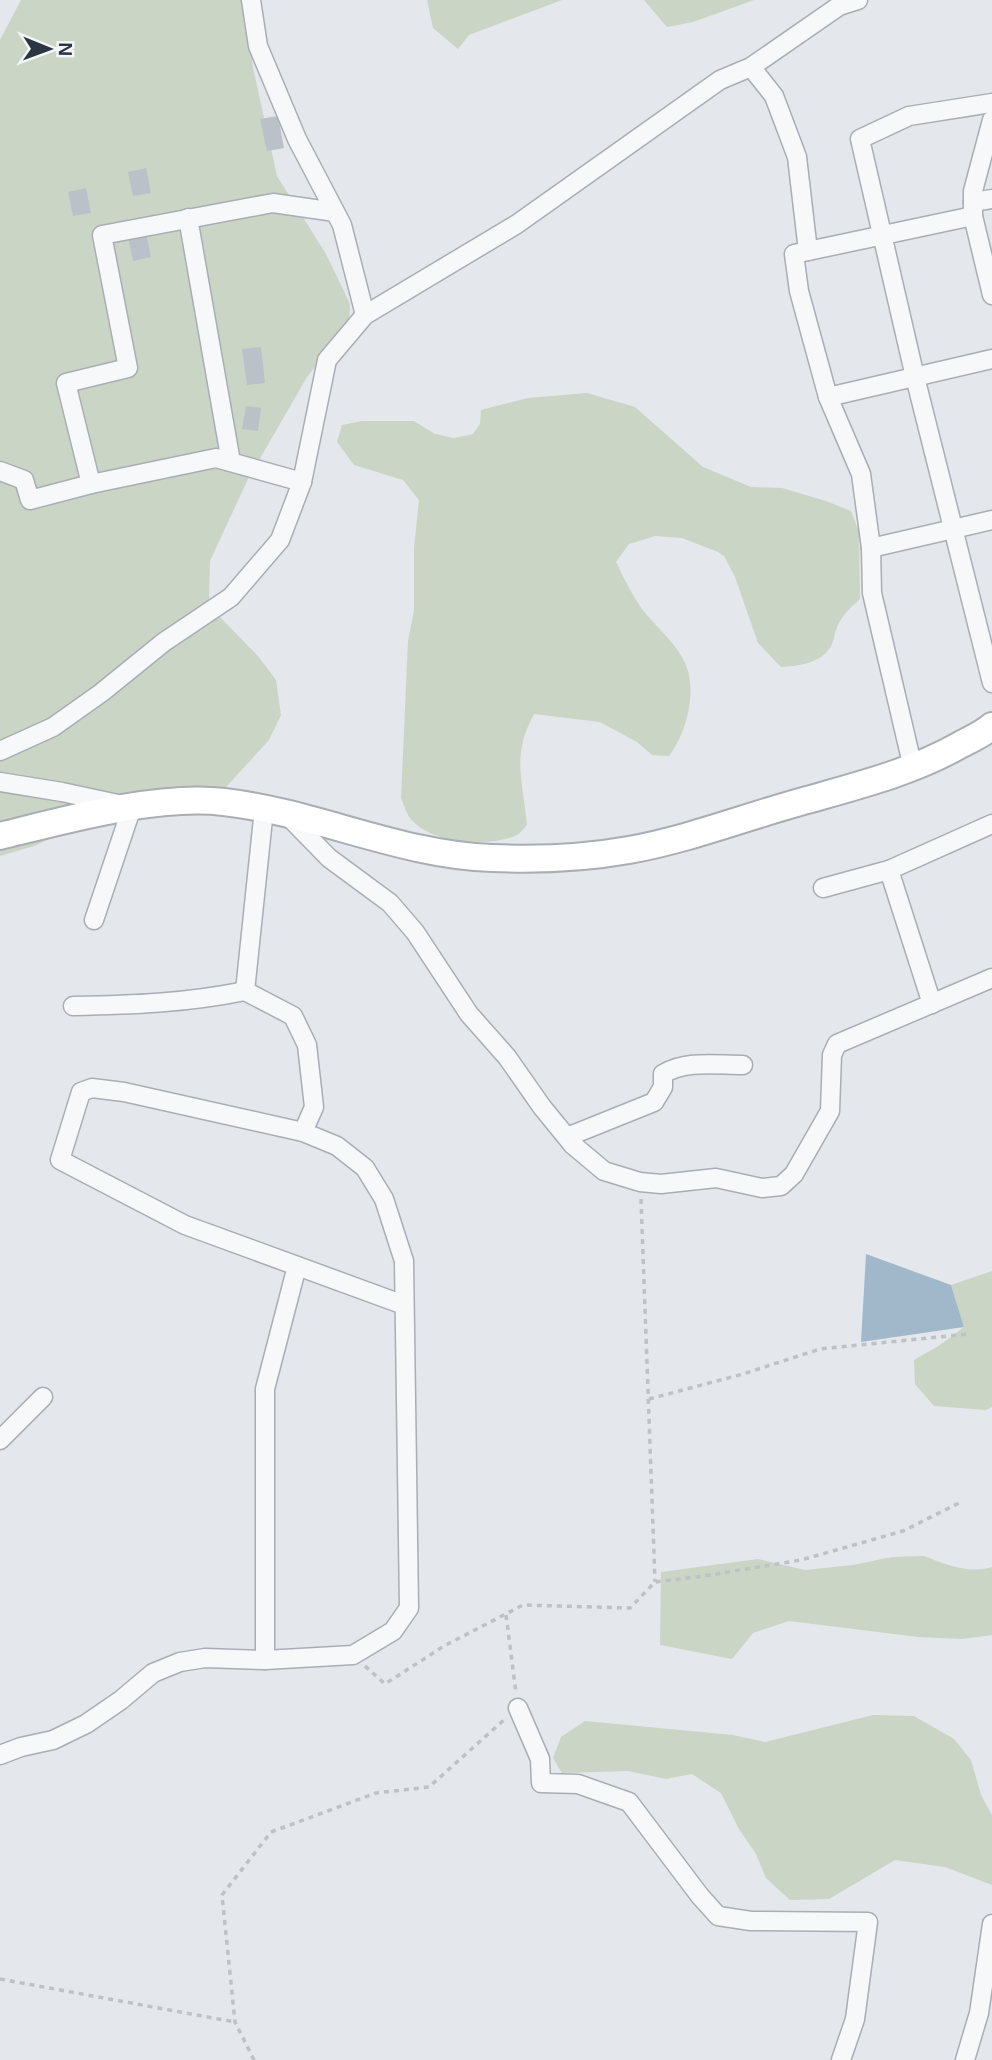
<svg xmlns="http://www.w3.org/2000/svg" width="992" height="2060" viewBox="0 0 992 2060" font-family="Helvetica,sans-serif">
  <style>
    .green { fill: #cad5c5 }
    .water { fill: #a0b8ca }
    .building { fill: #bbc1c8 }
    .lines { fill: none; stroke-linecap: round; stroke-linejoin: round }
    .street-casing { stroke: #a9aeb5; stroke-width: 21 }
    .secondary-casing { stroke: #a9aeb5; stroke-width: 30 }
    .path { stroke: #bdc2c6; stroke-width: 3.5; stroke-dasharray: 5 5; stroke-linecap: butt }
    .street { stroke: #f6f8f9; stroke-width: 18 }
    .secondary { stroke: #fff; stroke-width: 26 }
  </style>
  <rect width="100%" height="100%" fill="#e4e7eb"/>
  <!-- green -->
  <g class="green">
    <polygon points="21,0 246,0 253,68 277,176 326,254 350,304 349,325 307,377 248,479 210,561 209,598 215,612 258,656 276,680 281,715 269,740 226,787 188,811 102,815 34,846 0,856 0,40"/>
    <polygon points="427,0 562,0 469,35 458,49 433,28"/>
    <polygon points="644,0 754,0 693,22 667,27"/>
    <path d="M587,393l48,14 68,60 48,20 31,1 44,13 25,10 8,21 1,67c-10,9 -20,18 -24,31 -2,5 -2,11 -5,16 -9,17 -32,20 -50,21l-23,-24 -23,-66 -11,-21 -6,-4 -36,-14 -27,-2 -26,8 -13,18c8,16 16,33 26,47 13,17 31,31 41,50 16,27 4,74 -14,97l-17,-1 -15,-13 -37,-20 -66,-8c-23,42 -11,67 -7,111 -4,4 -7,9 -12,11 -28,11 -85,8 -105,-18 -4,-5 -6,-14 -9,-20l7,-157 6,-30v-63l5,-48 -16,-20 -49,-15 -17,-23 5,-17 20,-4h52l21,13 19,4 19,-4 7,-10 1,-14 47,-12z"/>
    <polygon points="992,1271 992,1407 986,1410 934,1406 915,1384 914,1360 940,1345 964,1327 951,1285"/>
    <path d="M924,1556c23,9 44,18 68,11v68l-30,4 -44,-2 -129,-16 -36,12 -21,26 -72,-14 1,-73 97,-13 47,11 48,-5 39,-8z"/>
    <polygon points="873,1715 914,1716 954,1739 971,1760 981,1795 992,1815 992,1885 945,1867 895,1860 829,1899 790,1900 766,1878 756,1854 739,1829 721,1793 692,1774 666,1779 628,1771 562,1773 553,1758 561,1737 585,1721 733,1735 765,1742"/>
  </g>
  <!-- water -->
  <polygon class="water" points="866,1254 951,1285 964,1327 861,1342"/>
  <!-- building -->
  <g class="building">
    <polygon points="278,116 284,148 267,151 260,119"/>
    <polygon points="146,168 151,193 133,196 128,172"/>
    <polygon points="86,188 91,213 73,216 68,192"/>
    <polygon points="146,233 151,257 133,261 128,236"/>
    <polygon points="261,347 265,383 247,385 242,349"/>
    <polygon points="246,406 261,408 258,431 242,429"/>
  </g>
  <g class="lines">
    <defs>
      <g id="street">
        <polyline points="251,0 258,46 297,139 342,225 365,315"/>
        <polyline points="751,67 774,96 797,157 808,251"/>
        <polyline points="992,103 909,116 860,139 915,377 992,683"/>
        <polyline points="992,120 973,191 973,216 992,295"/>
        <polyline points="973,202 992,199"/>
        <polyline points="188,218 231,462"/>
        <polyline points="828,397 992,359"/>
        <polyline points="0,471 24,480 30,500 91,484"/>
        <polyline points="302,482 216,458 91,484 66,383 128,368 102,235 273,203 335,212"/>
        <polyline points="871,548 992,520"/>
        <polyline points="0,751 53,727 101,693 164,642 231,597 280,540 302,482 327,360 365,315 517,224 720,80 751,67 839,6 858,0"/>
        <polyline points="913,768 872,593 871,548 861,474 828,397 799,291 794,254 973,216"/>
        <polyline points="0,782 62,792 132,807 94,920"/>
        <polyline points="287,815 329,858 390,903 415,932 469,1014 507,1057 542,1107 573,1145 604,1171 640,1182 661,1184 716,1178 762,1188 781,1186 794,1174 830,1111 832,1055 837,1044 992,978"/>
        <polyline points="823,888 889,870"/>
        <polyline points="245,991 293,1016 307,1045 314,1107 303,1132"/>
        <polyline points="932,1004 889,870 992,824"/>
        <path d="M73,1006c58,-1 114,-3 172,-15l19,-182"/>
        <path d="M567,1137l87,-35 9,-15v-13c23,-14 53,-9 80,-9"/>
        <polyline points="0,1440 43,1397"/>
        <polyline points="265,1660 265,1389 297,1266"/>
        <polyline points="518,1708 540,1759 541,1783 578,1784 629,1802 700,1896 718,1916 751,1921 868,1922 855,2019 841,2060"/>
        <polyline points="0,1755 21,1747 53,1740 86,1724 121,1700 153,1673 180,1662 205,1658 265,1660 353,1655 393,1631 409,1608 404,1261 384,1199 365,1168 337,1146 303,1132 124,1092 92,1088 81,1092 60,1160 185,1225 404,1305"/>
        <polyline points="965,2060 979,2013 992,1924"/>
      </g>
      <path id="secondary" d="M0,836c65,-16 158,-42 224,-34 90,10 176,53 268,56 46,2 92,0 137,-8 61,-11 119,-34 178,-50 53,-15 105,-28 153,-55 11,-6 23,-11 32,-19"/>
    </defs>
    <!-- street casing -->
    <use href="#street" class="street-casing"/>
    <!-- secondary casing -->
    <use href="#secondary" class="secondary-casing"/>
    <!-- path -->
    <g class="path">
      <polyline points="641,1199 655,1582"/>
      <polyline points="649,1399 743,1374 820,1349 968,1334"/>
      <polyline points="506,1615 516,1693"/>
      <polyline points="365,1666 385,1684 444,1646 523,1605 630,1608 655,1582 704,1576 801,1560 903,1531 959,1503"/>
      <polyline points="0,1979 235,2022"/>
      <polyline points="254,2060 235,2022 222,1895 271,1832 376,1793 429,1787 505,1719"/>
    </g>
    <!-- street -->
    <use href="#street" class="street"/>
    <!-- secondary -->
    <use href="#secondary" class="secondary"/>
  </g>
  <!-- north arrow -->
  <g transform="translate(49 49) rotate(91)" stroke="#f3f6f8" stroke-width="5" paint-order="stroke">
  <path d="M0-5L12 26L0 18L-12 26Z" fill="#2c3643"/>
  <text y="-10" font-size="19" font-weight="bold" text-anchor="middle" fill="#2c3643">N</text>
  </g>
</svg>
